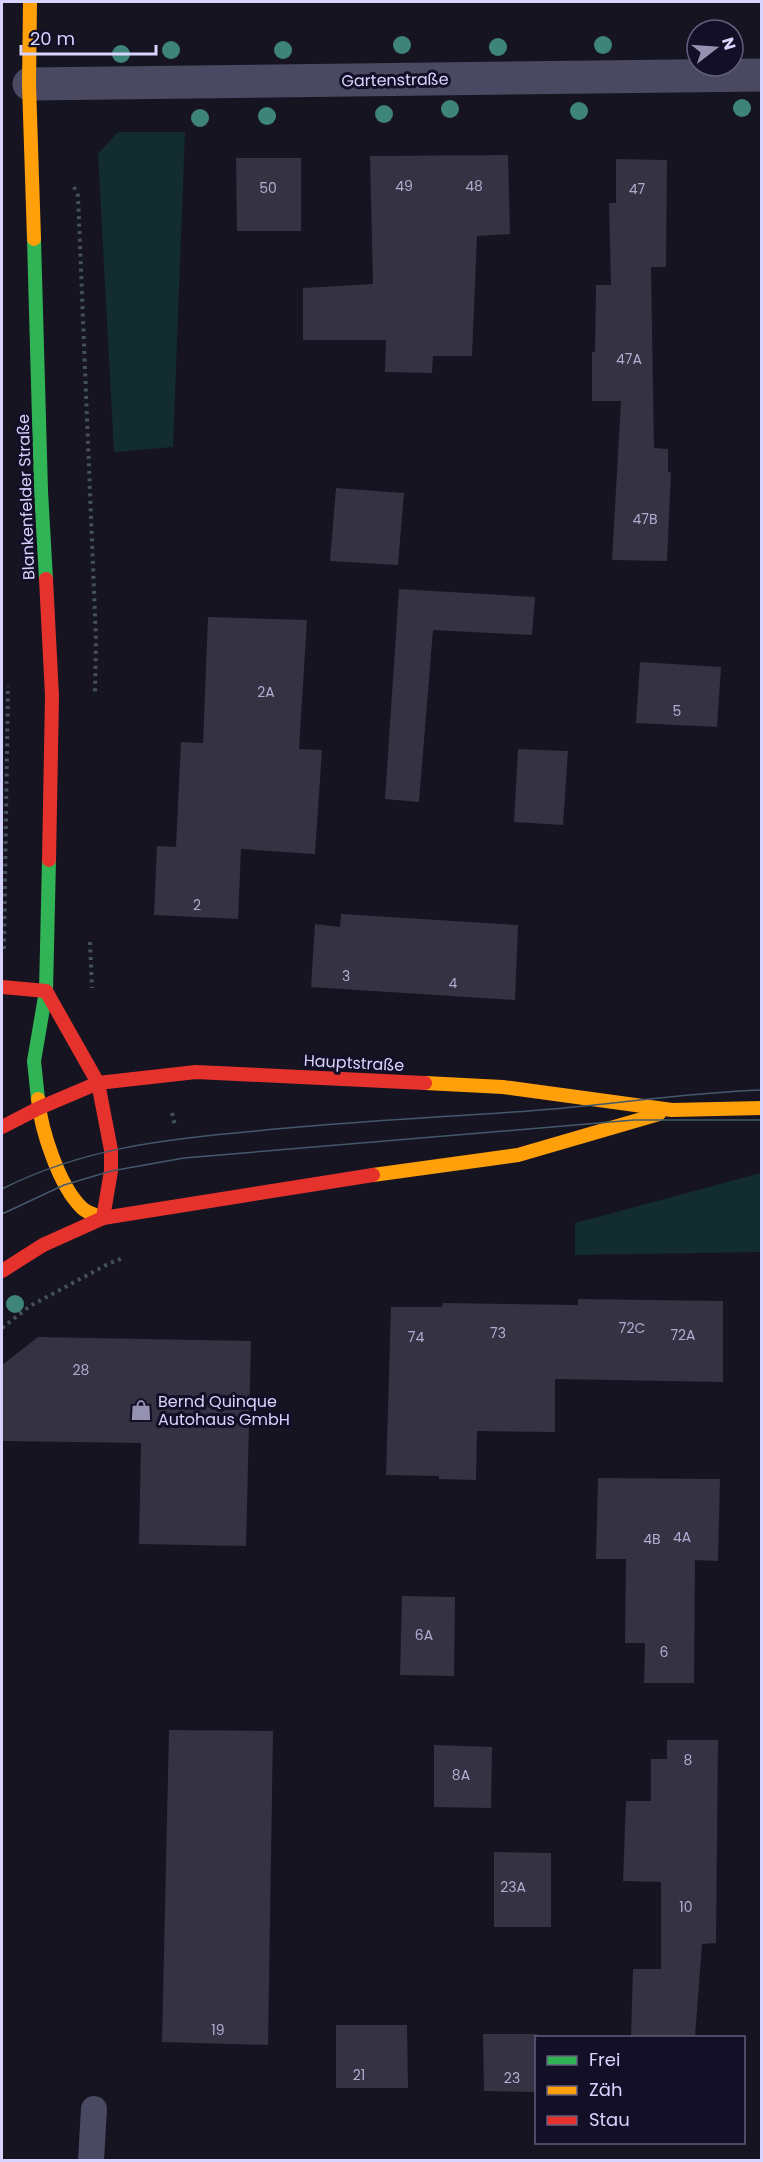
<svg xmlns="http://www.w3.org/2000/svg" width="763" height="2162" viewBox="0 0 763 2162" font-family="Poppins,sans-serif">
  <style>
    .green { fill: #132c2d }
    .building { fill: #343243 }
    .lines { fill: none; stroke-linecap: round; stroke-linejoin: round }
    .path { stroke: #44505f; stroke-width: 4; stroke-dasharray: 3 4.5; stroke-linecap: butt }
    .lane { stroke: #4a4962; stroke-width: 26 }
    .street { stroke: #4a4962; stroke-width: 33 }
    .fast { stroke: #30b455; stroke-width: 14 }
    .slow { stroke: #ff9f0a; stroke-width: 14 }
    .jam { stroke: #e5322d; stroke-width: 14 }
    .tram { stroke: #43596b; stroke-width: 1.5 }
    .tree { fill: #3e8478 }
    .labels { text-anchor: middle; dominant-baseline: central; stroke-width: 6; stroke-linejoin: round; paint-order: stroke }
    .number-label { font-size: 14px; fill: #b0acd0 }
    .street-label { font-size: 16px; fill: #d9d4ff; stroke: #130f26 }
    .poi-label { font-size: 16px; fill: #d9d4ff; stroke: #130f26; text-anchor: start }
  </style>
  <rect width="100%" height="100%" fill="#161421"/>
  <!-- green -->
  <g class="green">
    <polygon points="118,132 185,132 173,447 114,452 98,154"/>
    <polygon points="761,1173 761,1252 575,1255 575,1223"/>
  </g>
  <!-- building -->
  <g class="building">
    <polygon points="508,155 510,234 477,236 472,356 433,356 432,373 385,372 386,340 303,340 303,288 373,284 370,156"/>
    <polygon points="236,158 301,158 301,231 237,231"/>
    <polygon points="616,159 667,160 666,267 651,267 654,448 668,449 668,472 671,472 667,561 612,560 621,401 592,401 592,352 595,352 596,285 611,285 609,203 616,203"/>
    <polygon points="336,488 404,493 398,565 330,561"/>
    <polygon points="399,589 535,597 532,635 433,630 419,802 385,799"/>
    <polygon points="208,617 307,620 299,749 322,750 315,854 241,849 238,919 154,915 157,846 176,847 181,742 203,743"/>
    <polygon points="640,662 721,667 717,727 636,723"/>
    <polygon points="518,749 568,751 563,825 514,822"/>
    <polygon points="341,914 518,925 515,1000 311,987 315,924 340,927"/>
    <polygon points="578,1299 723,1301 723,1382 555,1379 555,1432 477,1431 476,1480 439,1479 439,1476 386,1475 391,1307 442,1307 443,1303 578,1305"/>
    <polygon points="38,1337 251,1341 246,1546 139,1544 141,1443 2,1441 2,1365"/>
    <polygon points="598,1478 720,1479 718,1561 695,1560 694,1683 644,1683 645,1643 625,1643 626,1559 596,1559"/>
    <polygon points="402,1596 455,1597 454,1676 400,1675"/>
    <polygon points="169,1730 273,1731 268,2045 162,2042"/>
    <polygon points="667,1740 718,1740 716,1943 702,1944 695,2037 631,2037 633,1969 661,1969 661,1882 623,1881 626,1801 651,1801 651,1759 667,1759"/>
    <polygon points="434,1745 492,1747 491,1808 434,1807"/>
    <polygon points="494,1852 551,1853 551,1927 494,1927"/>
    <polygon points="336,2025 407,2025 408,2088 336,2088"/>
    <polygon points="483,2034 537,2034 537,2092 484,2091"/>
  </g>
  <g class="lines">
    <!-- path -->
    <g class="path">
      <polyline points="74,187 78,196 96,640 95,694"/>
      <polyline points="90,942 92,988"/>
      <polyline points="4,949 8,686"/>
      <polyline points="172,1113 175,1126"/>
      <polyline points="2,1328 30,1306 110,1263 123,1258"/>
    </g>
    <!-- lane -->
    <polyline class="lane" points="91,2160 94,2109"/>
    <!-- street -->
    <polyline class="street" points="29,84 762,75"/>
    <!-- fast -->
    <g class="fast">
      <polyline points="34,239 41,491 46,579"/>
      <polyline points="38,1099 34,1061 46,991 49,860"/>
    </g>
    <!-- slow -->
    <g class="slow">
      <polyline points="30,2 29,84 34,239"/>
      <polyline points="425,1083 503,1087 672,1110 762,1108"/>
      <path d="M38,1099c3,31 21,87 44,109 5,5 14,7 21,10"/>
      <polyline points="373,1175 518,1155 659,1114"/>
    </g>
    <!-- jam -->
    <g class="jam">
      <polyline points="46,579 52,696 49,860"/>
      <polyline points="2,987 46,991"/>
      <polyline points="46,991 98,1083 111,1150 111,1171 103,1218"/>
      <polyline points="2,1127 39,1108 98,1083 196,1072 425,1083"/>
      <polyline points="2,1271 43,1245 103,1218 373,1175"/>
    </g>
    <!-- tram -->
    <g class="tram">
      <path d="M2,1189c81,-41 164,-50 254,-58 85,-9 171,-13 257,-19 83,-5 165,-19 249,-22"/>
      <polyline points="2,1214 64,1185 111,1171 184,1158 634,1120 762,1120"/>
    </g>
  </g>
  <!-- trees -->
  <g class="tree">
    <circle cx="402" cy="45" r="9"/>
    <circle cx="603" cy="45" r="9"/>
    <circle cx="498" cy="47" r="9"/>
    <circle cx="171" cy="50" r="9"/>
    <circle cx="283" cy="50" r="9"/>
    <circle cx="121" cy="54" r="9"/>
    <circle cx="742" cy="108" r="9"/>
    <circle cx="450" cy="109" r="9"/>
    <circle cx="579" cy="111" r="9"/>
    <circle cx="384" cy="114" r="9"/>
    <circle cx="267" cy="116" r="9"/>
    <circle cx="200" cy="118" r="9"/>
    <circle cx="15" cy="1304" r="9"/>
  </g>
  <!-- icons -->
  <defs>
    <symbol id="shop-bare" viewBox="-9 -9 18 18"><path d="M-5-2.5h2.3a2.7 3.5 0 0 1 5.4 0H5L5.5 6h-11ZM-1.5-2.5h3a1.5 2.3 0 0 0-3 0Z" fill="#9591b1" stroke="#130f26" stroke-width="2.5" paint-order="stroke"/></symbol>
  </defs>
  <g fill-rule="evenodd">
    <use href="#shop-bare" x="126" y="1395" width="30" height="30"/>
  </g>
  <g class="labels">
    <!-- number labels -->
    <g class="number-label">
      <text x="404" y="186">49</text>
      <text x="474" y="186">48</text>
      <text x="268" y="188">50</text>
      <text x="637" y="189">47</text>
      <text x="629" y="359">47A</text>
      <text x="645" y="519">47B</text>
      <text x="266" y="692">2A</text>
      <text x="677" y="711">5</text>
      <text x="197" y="905">2</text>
      <text x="346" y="976">3</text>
      <text x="453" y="983">4</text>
      <text x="632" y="1328">72C</text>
      <text x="498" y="1333">73</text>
      <text x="683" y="1335">72A</text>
      <text x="416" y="1337">74</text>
      <text x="81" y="1370">28</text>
      <text x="682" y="1537">4A</text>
      <text x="652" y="1539">4B</text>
      <text x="424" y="1635">6A</text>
      <text x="664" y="1652">6</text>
      <text x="688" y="1760">8</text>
      <text x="461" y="1775">8A</text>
      <text x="513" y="1887">23A</text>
      <text x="686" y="1907">10</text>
      <text x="218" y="2030">19</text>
      <text x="359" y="2075">21</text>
      <text x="512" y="2078">23</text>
    </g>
    <!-- street labels -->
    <g class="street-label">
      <text transform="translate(395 80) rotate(-1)">Gartenstraße</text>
      <text transform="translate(26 497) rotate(-92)">Blankenfelder Straße</text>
      <text transform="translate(354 1063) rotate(3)">Hauptstraße</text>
    </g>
    <!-- poi labels -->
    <g class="poi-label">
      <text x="158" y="1401">Bernd Quinque<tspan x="158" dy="18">Autohaus GmbH</tspan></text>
    </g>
  </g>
  <!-- border -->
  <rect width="763" height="2162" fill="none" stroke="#d9d4ff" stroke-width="6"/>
  <!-- legend -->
  <rect x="535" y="2036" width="210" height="108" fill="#130f26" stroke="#625e7d" stroke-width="1.5"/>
  <rect x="547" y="2056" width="30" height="9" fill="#30b455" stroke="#625e7d" stroke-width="1.5"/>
  <text x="589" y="2066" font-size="18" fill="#d9d4ff">Frei</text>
  <rect x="547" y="2086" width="30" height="9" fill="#ff9f0a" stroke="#625e7d" stroke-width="1.5"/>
  <text x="589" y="2096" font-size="18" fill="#d9d4ff">Zäh</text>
  <rect x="547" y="2116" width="30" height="9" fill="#e5322d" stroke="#625e7d" stroke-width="1.5"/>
  <text x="589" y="2126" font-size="18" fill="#d9d4ff">Stau</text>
  <!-- north arrow -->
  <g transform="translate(715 48) rotate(73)"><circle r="28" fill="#130f26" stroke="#625e7d" stroke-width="1.5"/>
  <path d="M0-4.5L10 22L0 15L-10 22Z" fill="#9591b1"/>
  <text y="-9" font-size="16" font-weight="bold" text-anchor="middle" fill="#d9d4ff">N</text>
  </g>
  <!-- scale -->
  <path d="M21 45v9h135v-9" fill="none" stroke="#d9d4ff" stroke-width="3"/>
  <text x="30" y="45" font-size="18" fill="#d9d4ff" stroke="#130f26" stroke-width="4.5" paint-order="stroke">20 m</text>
</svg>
